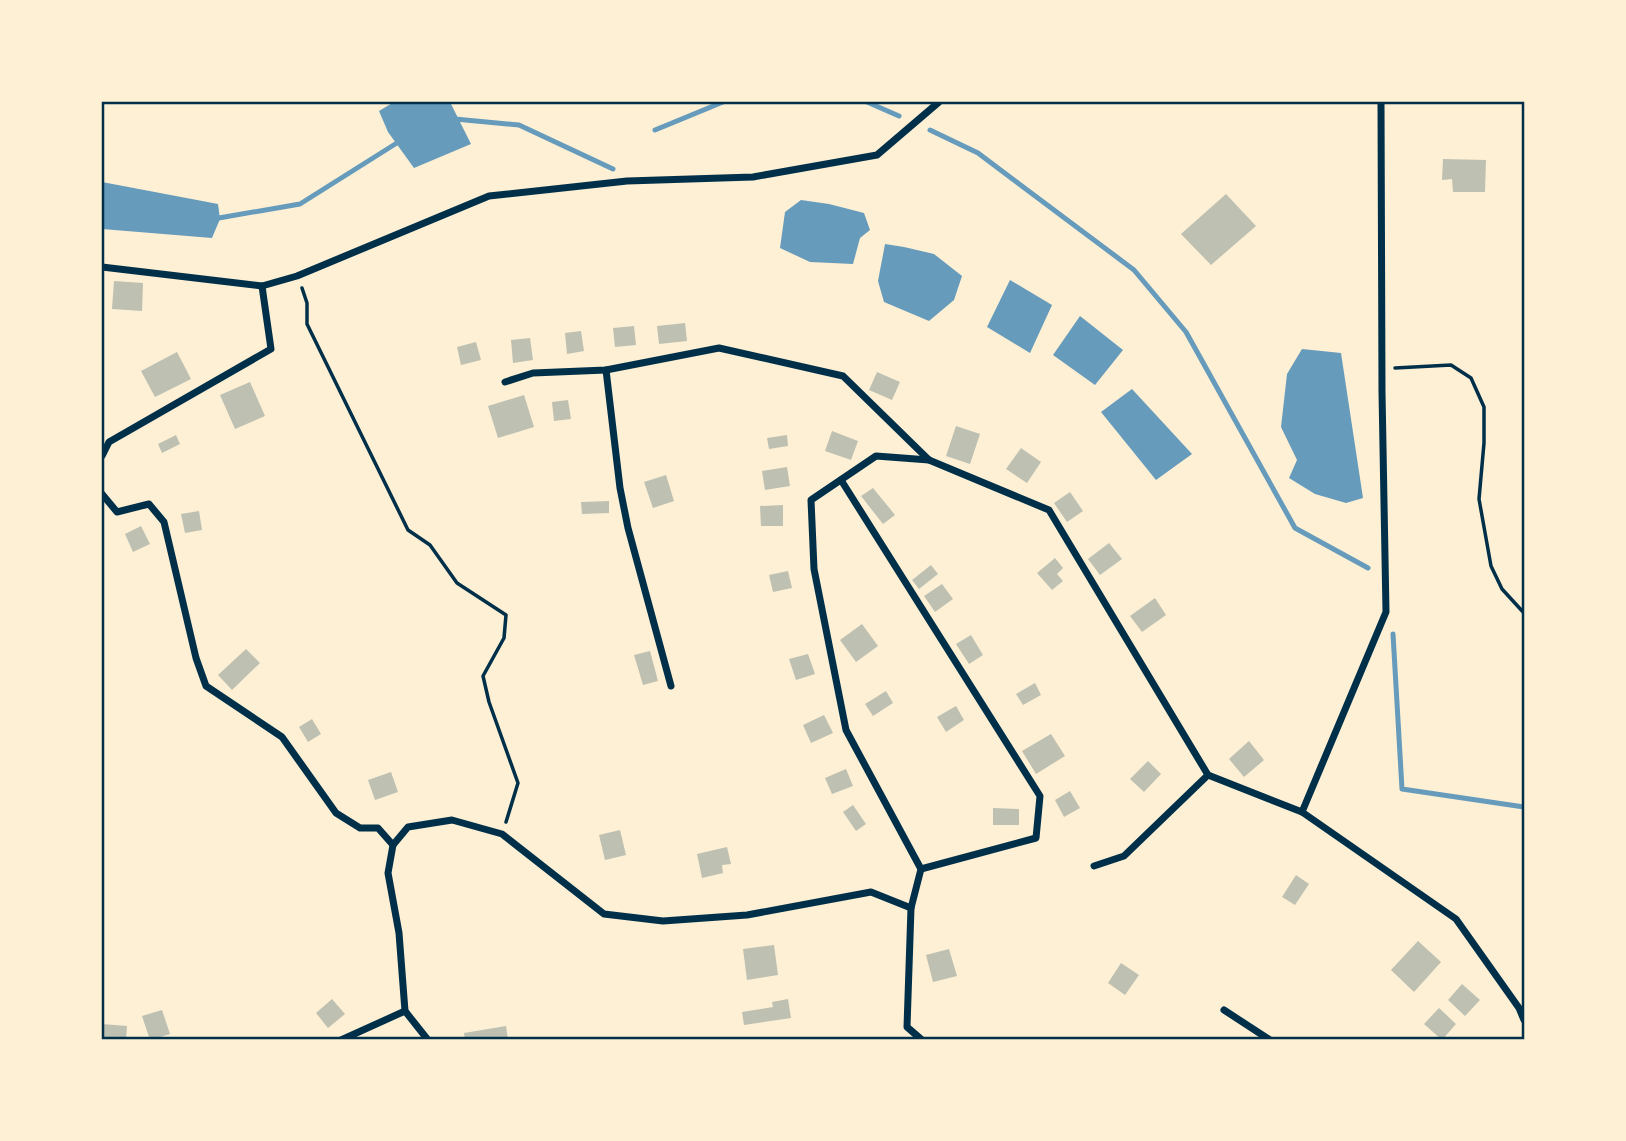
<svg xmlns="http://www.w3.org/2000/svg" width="1626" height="1141" viewBox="0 0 1626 1141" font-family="Roboto,sans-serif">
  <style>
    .water { fill: #669bbc }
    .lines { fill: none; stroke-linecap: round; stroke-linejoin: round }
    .stream { stroke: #669bbc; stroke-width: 5 }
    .building { fill: #bec0b2 }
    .path { stroke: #003049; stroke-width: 3.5 }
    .minor { stroke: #003049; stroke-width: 7 }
    .neatline { fill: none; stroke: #003049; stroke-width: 2.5 }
  </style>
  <rect width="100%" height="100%" fill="#fdf0d5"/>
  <!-- water -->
  <g class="water">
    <polygon points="394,102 450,102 471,144 414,168 388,132 379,111"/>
    <polygon points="102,182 218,204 220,219 212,238 102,229"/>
    <polygon points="801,200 829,204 864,213 870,230 860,238 853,264 810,262 780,248 785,212"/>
    <polygon points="885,244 904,247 934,254 962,276 954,300 929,321 884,302 878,281"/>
    <polygon points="1010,280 1052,305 1030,353 987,327"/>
    <polygon points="1080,316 1123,350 1095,385 1053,355"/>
    <polygon points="1302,349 1341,353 1363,498 1346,503 1315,494 1289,478 1297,460 1281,427 1287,374"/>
    <polygon points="1132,389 1192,454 1156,480 1101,412"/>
  </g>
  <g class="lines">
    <!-- stream -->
    <g class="stream">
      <polyline points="867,102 899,116"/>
      <polyline points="455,119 519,125 613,169"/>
      <polyline points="655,130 723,102"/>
      <polyline points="930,130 978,153 1134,270 1186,332 1295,528 1368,568"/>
      <polyline points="213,219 300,204 400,141"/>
      <polyline points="1393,634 1402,789 1524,807"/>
    </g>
  </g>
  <!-- building -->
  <g class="building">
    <polygon points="1443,159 1486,160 1485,192 1453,192 1452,179 1442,180"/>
    <polygon points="1226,194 1256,226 1211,265 1181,234"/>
    <polygon points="114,281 143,283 142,311 112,309"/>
    <polygon points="685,323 687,341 659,344 657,326"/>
    <polygon points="634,326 636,345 615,347 613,328"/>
    <polygon points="581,331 584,351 567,354 565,333"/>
    <polygon points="530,338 533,360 513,363 511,340"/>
    <polygon points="476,342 481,360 461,365 457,347"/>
    <polygon points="177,352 191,379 155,397 141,371"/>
    <polygon points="877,372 900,382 892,400 869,390"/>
    <polygon points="250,382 265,416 235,429 220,395"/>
    <polygon points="524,395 534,427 498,438 488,406"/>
    <polygon points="568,400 571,419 554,421 552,402"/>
    <polygon points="956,426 980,434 970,464 946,456"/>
    <polygon points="832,431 858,441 851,460 825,451"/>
    <polygon points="176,435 180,444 162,453 158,444"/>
    <polygon points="787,435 788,446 769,449 767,438"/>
    <polygon points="1021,448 1041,462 1027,483 1006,469"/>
    <polygon points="787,467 790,486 765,490 762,471"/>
    <polygon points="666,475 674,501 653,508 644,482"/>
    <polygon points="873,488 895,515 883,524 861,496"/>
    <polygon points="1070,492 1083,511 1067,522 1054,503"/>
    <polygon points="609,501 609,513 582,514 581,502"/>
    <polygon points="783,505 783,526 761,526 760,506"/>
    <polygon points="199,511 202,530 185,533 181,514"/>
    <polygon points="141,526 150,544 133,552 125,534"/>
    <polygon points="1109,543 1122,559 1100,575 1088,559"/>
    <polygon points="1055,558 1063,568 1057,574 1063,581 1052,590 1037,573"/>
    <polygon points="931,565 938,574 919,589 912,580"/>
    <polygon points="788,571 792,588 773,592 769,575"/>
    <polygon points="942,584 953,599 935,612 924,596"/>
    <polygon points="1155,598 1166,615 1142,632 1130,616"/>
    <polygon points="862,624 878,646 856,662 840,640"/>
    <polygon points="971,635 983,655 969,664 956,644"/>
    <polygon points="246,649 260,663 232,690 218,675"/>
    <polygon points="650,651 658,681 643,685 634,655"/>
    <polygon points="808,654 815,674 796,680 789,659"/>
    <polygon points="1035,683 1041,695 1023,705 1016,694"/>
    <polygon points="886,691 893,703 873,716 865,704"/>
    <polygon points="956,706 964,720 946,732 937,717"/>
    <polygon points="824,715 833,733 811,743 803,725"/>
    <polygon points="312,719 321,734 308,742 299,727"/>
    <polygon points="1051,734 1065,756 1036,774 1022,751"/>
    <polygon points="1249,741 1264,760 1244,777 1229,759"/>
    <polygon points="1148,761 1161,774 1144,792 1130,779"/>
    <polygon points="846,769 853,786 832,794 825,778"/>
    <polygon points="391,772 398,792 375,800 368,780"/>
    <polygon points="1070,791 1080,808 1064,817 1055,800"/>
    <polygon points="853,805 866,824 856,831 843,812"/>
    <polygon points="993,808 1019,809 1019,825 993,825"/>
    <polygon points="620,830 626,855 605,860 599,835"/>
    <polygon points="727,847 731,864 722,865 723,873 702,878 697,854"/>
    <polygon points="1296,875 1309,884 1295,905 1282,897"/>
    <polygon points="1418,941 1441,962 1414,992 1391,970"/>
    <polygon points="774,945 778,975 747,980 743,949"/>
    <polygon points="949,949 957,976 933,982 926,955"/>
    <polygon points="1121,963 1139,975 1125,995 1108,983"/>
    <polygon points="1462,984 1480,1000 1465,1016 1448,1000"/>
    <polygon points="332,999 345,1014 328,1028 316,1013"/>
    <polygon points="788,999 791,1018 744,1025 742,1012 773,1007 772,1002"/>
    <polygon points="1439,1008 1456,1024 1442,1040 1424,1024"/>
    <polygon points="162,1010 170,1034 150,1040 142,1016"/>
    <polygon points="102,1024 127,1026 126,1040 102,1040"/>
    <polygon points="506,1026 508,1040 465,1040 464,1033"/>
  </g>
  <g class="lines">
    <!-- path -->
    <g class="path">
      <polyline points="302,288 307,303 307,324 408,530 430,545 457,583 506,615 504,638 483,676 489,702 518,783 506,822"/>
      <polyline points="1395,368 1451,365 1471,378 1484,407 1484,443 1479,499 1491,566 1502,589 1524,613"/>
    </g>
    <!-- minor -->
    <g class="minor">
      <polyline points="1381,102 1382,392 1386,612 1302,812 1456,919 1519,1008 1524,1020"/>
      <polyline points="102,267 262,286 297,276 489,196 627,181 753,177 877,155 939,102"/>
      <polyline points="606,370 620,488 628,528 671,686"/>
      <polyline points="505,382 533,373 606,370 719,348 843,376 929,460 1049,510 1208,775 1302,812"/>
      <polyline points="102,456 109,442 271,349 262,286"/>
      <polyline points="841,480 1040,796 1036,838 921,869"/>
      <polyline points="102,494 117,512 149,504 164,522 196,658 206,686 282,737 336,813 360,828 378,828 393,845"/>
      <polyline points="1094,866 1124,856 1208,775"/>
      <polyline points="1224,1010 1270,1040"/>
      <polyline points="341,1040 405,1011"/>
      <polyline points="428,1040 405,1011 399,933 388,873 393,845 408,827 452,820 502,834 604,914 663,921 747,915 871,892 911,908"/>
      <polyline points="922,1040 907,1027 911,908 921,869 846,730 814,569 811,500 876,456 929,460"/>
    </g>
  </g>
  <!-- border -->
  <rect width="1626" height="1141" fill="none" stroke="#fdf0d5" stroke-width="206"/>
  <rect x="103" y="103" width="1420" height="935" class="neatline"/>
</svg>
